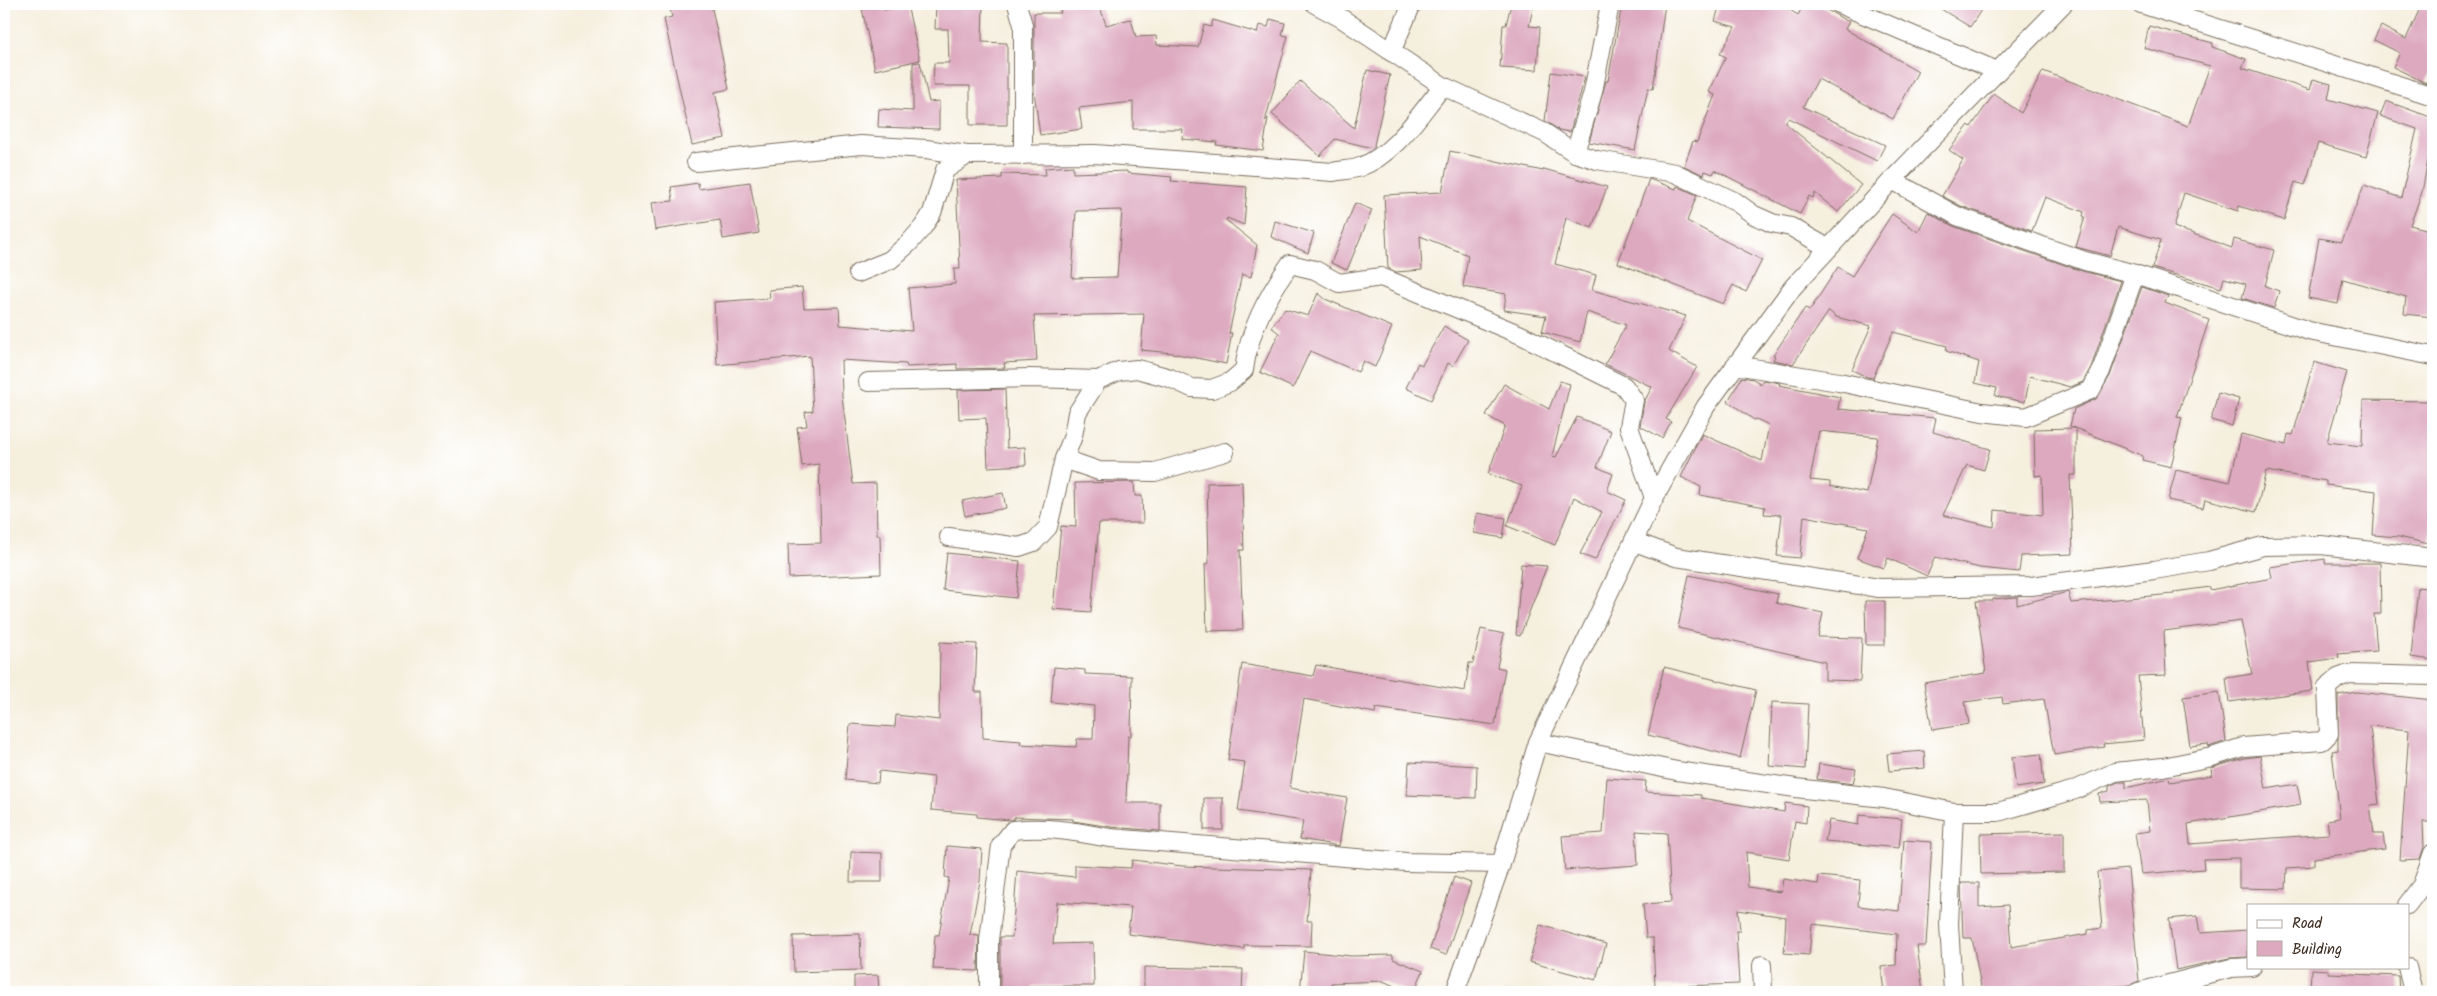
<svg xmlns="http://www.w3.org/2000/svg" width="2437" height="996" viewBox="0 0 2437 996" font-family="Kalam,sans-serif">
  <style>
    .building { fill: #dda9bf; fill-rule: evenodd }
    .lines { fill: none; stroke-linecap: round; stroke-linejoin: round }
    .minor-casing { stroke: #7c6f61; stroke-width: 20 }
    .minor { stroke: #fff; stroke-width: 18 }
  </style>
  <rect width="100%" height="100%" fill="#fff"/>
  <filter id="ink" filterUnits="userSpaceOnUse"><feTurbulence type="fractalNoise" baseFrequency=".02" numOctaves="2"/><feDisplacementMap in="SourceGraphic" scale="10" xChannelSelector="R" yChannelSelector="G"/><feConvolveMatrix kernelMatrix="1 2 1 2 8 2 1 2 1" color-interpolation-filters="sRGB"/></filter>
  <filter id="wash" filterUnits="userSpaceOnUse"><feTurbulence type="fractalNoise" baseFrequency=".0096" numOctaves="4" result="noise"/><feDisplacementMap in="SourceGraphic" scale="20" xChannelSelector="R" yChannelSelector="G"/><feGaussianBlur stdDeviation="1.12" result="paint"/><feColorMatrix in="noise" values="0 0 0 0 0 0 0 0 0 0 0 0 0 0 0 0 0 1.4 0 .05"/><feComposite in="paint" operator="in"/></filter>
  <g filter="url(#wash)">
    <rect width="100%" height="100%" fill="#f5efde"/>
    <g id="blocks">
      <!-- building -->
      <g class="building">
        <polygon points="669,4 711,4 729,89 715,92 725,138 692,145 664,19 672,17"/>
        <polygon points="861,4 883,4 884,10 907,5 920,60 875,70"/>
        <polygon points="936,4 983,4 982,42 1007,43 1007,125 970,125 970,86 933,86 934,63 949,63 948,29 935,29"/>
        <polygon points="1058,4 1099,4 1106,25 1131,19 1136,37 1156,36 1157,45 1198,47 1204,25 1211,27 1213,20 1257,33 1259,25 1268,27 1270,19 1285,23 1282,35 1288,36 1265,122 1268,118 1263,151 1216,145 1217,142 1182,139 1183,129 1133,129 1133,102 1079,108 1082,129 1040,135 1034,92 1034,13 1061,13"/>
        <polygon points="1511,4 1534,4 1529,26 1540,27 1537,70 1500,68 1503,25 1506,25"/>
        <polygon points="1622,4 1665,4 1653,89 1648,88 1635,150 1589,142 1606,81 1608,81"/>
        <polygon points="1720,4 1780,4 1798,15 1804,4 1816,4 1849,22 1845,29 1918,71 1893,119 1818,79 1803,107 1885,145 1877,161 1788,118 1785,123 1861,185 1838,212 1815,193 1813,198 1809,196 1800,214 1715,170 1713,174 1705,171 1704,175 1684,166 1693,141 1697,142 1715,95 1709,92 1726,57 1720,54 1735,27 1715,21"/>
        <polygon points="1933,4 1985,4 1970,27"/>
        <polygon points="2422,4 2433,4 2433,68 2426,83 2393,67 2400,53 2374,40 2381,26 2406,39"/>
        <polygon points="2149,26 2213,43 2212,47 2246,59 2242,68 2310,90 2313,79 2331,84 2328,99 2378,113 2366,157 2318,143 2305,185 2295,182 2284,220 2239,206 2238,211 2184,193 2174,227 2232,248 2234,239 2274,250 2265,286 2279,291 2274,308 2242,298 2246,284 2224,278 2221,288 2152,268 2161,240 2118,227 2110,256 2076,247 2085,217 2083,216 2084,212 2045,197 2032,231 1961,206 1942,196 1963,160 1949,150 1969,125 1971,127 1994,94 2021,113 2043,71 2188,126 2210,66 2144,48"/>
        <polygon points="920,62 929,102 939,101 939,129 878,127 879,109 913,111 913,63"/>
        <polygon points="1367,70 1390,75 1374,145 1375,146 1373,148 1335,139 1320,156 1272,114 1300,81 1354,128"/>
        <polygon points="1551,72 1585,77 1570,132 1559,130 1545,121"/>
        <polygon points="2386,101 2433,118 2433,134 2422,192 2410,225 2433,231 2433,317 2404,314 2406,297 2343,279 2338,304 2308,298 2319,238 2342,242 2364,185 2401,198 2417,129 2380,116"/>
        <polygon points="1450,151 1543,171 1544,169 1607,187 1592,228 1566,218 1555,264 1596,275 1592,290 1686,316 1669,351 1697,367 1666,419 1671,422 1662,438 1640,426 1644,402 1652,387 1605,364 1626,325 1587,312 1580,342 1542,332 1546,316 1504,310 1506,294 1463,287 1468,255 1420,236 1422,270 1396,272 1388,268 1384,195 1442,192"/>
        <path d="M1073,166v7l54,-2v2l45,4 -1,4 76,6 -3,38 -17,-7 -1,2 31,25 -6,32 -9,-3 -13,59h3l-6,31 -54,-11 -31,-3 3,-36 -110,2 3,45 -33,2 1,5 -48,1v-5l-50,3 -1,-3 -65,-4 1,36 11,88 23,-1 1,52h3l1,39 -92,4 -1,-34 33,-1 -2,-79 -17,2 -5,-39 10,-1 -2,-14 8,-1 -3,-55 -93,9 -3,-63 56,-4 -1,-8 33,-3 2,21 35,-1 1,18 72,6 -4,-43 47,-4 -1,-15h6l-4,-89 46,-2v-4l44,1 -1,-7zM1122,210l-5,67 -45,1 4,-67z"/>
        <polygon points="1649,179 1676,189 1677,186 1697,195 1687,221 1762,260 1746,292 1733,285 1723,304 1618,263"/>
        <polygon points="750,182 759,233 723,239 720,220 655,230 651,203 673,201 671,187 698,183 699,189"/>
        <polygon points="1355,203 1372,210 1347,270 1331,263"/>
        <polygon points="1928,212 1953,226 2082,271 2121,281 2091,367 2083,382 2070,387 2030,376 2025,402 1995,396 1997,388 1975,383 1979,362 1946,351 1947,346 1893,332 1873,378 1867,377 1852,370 1871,326 1836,317 1829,311 1793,364 1773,360 1775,356 1773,355 1805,308 1810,310 1838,267 1852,276 1892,214 1918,232"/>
        <polygon points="1275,221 1314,233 1308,253 1271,237"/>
        <polygon points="2142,287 2168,296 2165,303 2209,320 2177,417 2182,418 2171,467 2142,460 2143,456 2070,426 2074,409 2096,399 2110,376"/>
        <polygon points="1318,293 1325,299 1392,327 1375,367 1363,361 1358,372 1310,351 1293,388 1260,372 1279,333 1271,327 1285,309 1308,316"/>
        <polygon points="1444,326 1468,340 1453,366 1448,363 1431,400 1406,388 1418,363 1422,365"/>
        <polygon points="2314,362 2347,372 2327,442 2362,446 2363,400 2433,401 2433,525 2429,544 2399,537 2373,535 2376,491 2326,485 2326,481 2266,471 2256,512 2205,499 2203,508 2168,500 2176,470 2230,482 2241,434 2286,445 2288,434 2293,435"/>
        <path d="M1742,377l11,2 8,5 2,-4 17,3 -1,2 61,12 -2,12 98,9 -3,14 57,17 -6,21 -17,-5 -24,50 51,12 1,-17 48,5 -1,-40 -7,1 -1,-47 42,-1v47h-6l3,79 -52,2 -2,16 -39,-4 -45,-11 -8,19 -39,-18 -4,10 -27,-10 11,-30 -64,-12 -4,42 -23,-2 5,-41 -18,-1 1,-7 -65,-12 1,-8 -20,-10 21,-43 60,27 7,-36 -13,-6 -2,1 -26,-19zM1819,431l59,6 -11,56 -37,-7v-4l-20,-2z"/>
        <polygon points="1560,381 1570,384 1552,456 1556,457 1577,417 1611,431 1597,467 1613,474 1607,491 1626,500 1595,560 1580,554 1602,512 1574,497 1555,545 1507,526 1522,486 1488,474 1505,426 1486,415 1504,384 1549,409"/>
        <polygon points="1005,389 1007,448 1025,447 1026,465 988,467 986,418 959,419 958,390"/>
        <polygon points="2218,393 2239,399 2232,426 2211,420"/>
        <polygon points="1134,482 1135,496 1142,496 1143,523 1099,523 1091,612 1053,609 1061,526 1076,527 1075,483"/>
        <polygon points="1242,482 1244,550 1240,550 1243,630 1207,631 1205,564 1209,563 1207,483"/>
        <polygon points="1003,493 1006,508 965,516 962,501"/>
        <polygon points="1477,513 1506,518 1503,538 1474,533"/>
        <polygon points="947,553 1020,561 1016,598 943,590"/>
        <polygon points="2325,559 2325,563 2380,563 2381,614 2374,614 2377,651 2338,654 2339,658 2309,662 2313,691 2229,702 2226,678 2252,674 2241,621 2164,631 2166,675 2138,676 2144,740 2103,744 2104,747 2054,755 2044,699 2003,704 2002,697 1965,702 1969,724 1932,730 1924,683 1986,673 1976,601 1993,601 1993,599 2017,597 2017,605 2068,592 2071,603 2174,594 2174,592 2210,587 2210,590 2272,578 2270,567"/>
        <polygon points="1521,564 1547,566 1520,636 1516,635"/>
        <polygon points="1689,575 1778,594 1776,603 1823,613 1818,637 1862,638 1860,681 1825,680 1825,662 1678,628"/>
        <polygon points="2418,587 2433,589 2433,660 2411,657"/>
        <polygon points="1865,601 1885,601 1885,645 1866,645"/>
        <polygon points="1481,629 1504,634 1497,667 1505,669 1495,725 1376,708 1375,713 1304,699 1290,788 1347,798 1339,846 1300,839 1303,821 1238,811 1245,762 1228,760 1242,664 1313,676 1316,665 1465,691 1469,663 1473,663"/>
        <polygon points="940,642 977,644 975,692 982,692 983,738 1021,741 1020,744 1076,747 1077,739 1093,739 1094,706 1051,702 1054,667 1085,670 1085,674 1132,676 1131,736 1128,736 1126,803 1160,803 1160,831 1111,827 1073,821 1073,819 1014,817 1014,819 1010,820 977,817 977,814 931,810 934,777 879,771 878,783 845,780 850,724 895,727 896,715 939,720"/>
        <polygon points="1664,667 1756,690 1740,758 1648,735"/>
        <polygon points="2219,692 2226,741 2209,747 2208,744 2190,746 2183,697"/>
        <polygon points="2357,692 2433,700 2433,822 2423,822 2424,847 2420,859 2400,860 2409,730 2370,726 2379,804 2370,805 2374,834 2383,834 2385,849 2314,858 2314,866 2287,868 2286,889 2239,888 2239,858 2203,859 2204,869 2141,874 2135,833 2150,831 2147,800 2100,802 2099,794 2109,791 2109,786 2118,782 2126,782 2126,788 2169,778 2170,782 2212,775 2211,768 2245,758 2260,756 2266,789 2297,784 2301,805 2188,824 2190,844 2329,834 2327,820 2340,818 2332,751 2338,750 2338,695"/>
        <polygon points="1772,702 1808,704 1805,769 1769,766"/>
        <polygon points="1924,751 1925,768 1889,771 1887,754"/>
        <polygon points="2041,754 2044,784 2016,788 2012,757"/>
        <polygon points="1409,762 1477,766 1476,798 1407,795"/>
        <polygon points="1819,764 1856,769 1853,784 1817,779"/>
        <polygon points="1607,778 1646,781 1645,792 1701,795 1701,798 1784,812 1785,803 1807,806 1806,823 1795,821 1789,859 1746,852 1748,887 1781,892 1783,879 1818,884 1819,876 1860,880 1858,906 1899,911 1904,840 1932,842 1926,946 1917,946 1923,992 1884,992 1881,967 1896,965 1897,934 1812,924 1809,955 1784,953 1786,917 1738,910 1740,931 1736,931 1739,984 1655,987 1653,938 1646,938 1643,904 1671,902 1667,833 1636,831 1638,865 1565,870 1562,836 1603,833"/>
        <rect x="1204" y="798" width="19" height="32"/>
        <polygon points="1859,815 1902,819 1899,848 1825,841 1829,820 1858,825"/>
        <polygon points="2064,832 2064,872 1981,874 1980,834"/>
        <polygon points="947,846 982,849 980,881 970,935 979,936 978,971 933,969 935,935 939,935 949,878 945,877"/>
        <polygon points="851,852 882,853 882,882 850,882"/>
        <polygon points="1132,860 1183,866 1311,870 1307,921 1312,921 1311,946 1244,945 1244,949 1128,934 1131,907 1057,902 1053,944 1093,943 1094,986 1032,986 1033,992 1000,992 1000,937 1012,937 1017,871 1075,877 1075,865 1131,868"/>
        <polygon points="2128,869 2139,981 2130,985 2086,990 2086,992 1982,992 1972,938 1963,938 1961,883 1979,883 1979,907 2008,905 2011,947 2088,934 2088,930 2102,928 2097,872"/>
        <polygon points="1454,877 1471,883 1446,955 1430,949"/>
        <polygon points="2197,916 2200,933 2248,930 2248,957 2229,958 2176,970 2169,919"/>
        <polygon points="1540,925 1606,944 1596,980 1529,962"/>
        <polygon points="860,934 861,970 794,972 793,936"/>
        <polygon points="1304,951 1351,956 1393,955 1393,959 1423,971 1414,992 1408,992 1383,981 1331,983 1331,992 1300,992"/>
        <polygon points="1144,967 1243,969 1242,992 1144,992"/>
        <polygon points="2311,969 2329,970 2329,973 2398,976 2399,992 2310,992"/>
        <polygon points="878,975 879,992 854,992 854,976"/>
      </g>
    </g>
  </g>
  <g filter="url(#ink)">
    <use href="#blocks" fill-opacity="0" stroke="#7c6f61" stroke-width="1"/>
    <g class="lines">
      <defs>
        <g id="minor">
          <polyline points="1017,4 1023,25 1023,155"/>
          <polyline points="1315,4 1341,18 1443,86 1545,133 1575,153 1597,160 1675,173 1736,202 1754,215 1772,223 1791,227 1828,248"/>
          <polyline points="1839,4 1997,71"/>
          <polyline points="2141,4 2433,96"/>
          <polyline points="1391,52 1412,4"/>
          <polyline points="1575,153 1593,92 1610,4"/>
          <path d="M696,162l165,-17 65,4 41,6 128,-1 238,18c9,-2 19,-2 27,-5 36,-13 60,-54 83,-81"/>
          <polyline points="1892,180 1957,216 2085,261 2135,274 2309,331 2433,356"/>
          <polyline points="858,273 890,260 909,243 923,227 932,213 945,170 967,155"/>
          <polyline points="1735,365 1839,382 1982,412 2026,417 2091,390 2101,371 2135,274"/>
          <polyline points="868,382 1030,378 1098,380"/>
          <polyline points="1064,459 1099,471 1155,472 1225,452"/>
          <path d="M949,537l70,10 15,-5 14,-15 16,-68 9,-23 4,-23 21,-33 21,-9 18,-2 33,9 22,10 20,1 18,-7 14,-12c5,-40 23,-73 46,-106l25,6 24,13 42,-6 140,58 103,51 10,14 -5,27 25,71"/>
          <polyline points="1635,542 1676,557 1879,588 2031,586 2154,570 2209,561 2263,546 2321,545 2433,558"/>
          <polyline points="1538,742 1677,771 1796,788 1884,798 1954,812 1998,812 2075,790 2115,772 2163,767 2212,757 2243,747 2322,741 2329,734 2327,687 2338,678 2349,674 2433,676"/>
          <polyline points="2407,905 2422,885 2433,853"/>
          <polyline points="1762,965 1763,992"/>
          <polyline points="2407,967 2413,992"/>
          <path d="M989,992v-52l12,-95 12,-15c34,-4 64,2 97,8l296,24 95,2"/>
          <polyline points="1455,992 1501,864 1538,742 1654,498 1706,406 1793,287 1892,180 2063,4"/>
          <polyline points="1953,992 1949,924 1954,812"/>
          <polyline points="2138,992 2231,968 2252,967"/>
        </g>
      </defs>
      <!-- minor casing -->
      <use href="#minor" class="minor-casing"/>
      <!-- minor -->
      <use href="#minor" class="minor"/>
    </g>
  </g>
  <!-- margin -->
  <rect width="2437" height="996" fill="none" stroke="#fff" stroke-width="20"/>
  <!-- legend -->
  <rect x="2247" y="904" width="162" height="65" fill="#ffffff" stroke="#b1aaa5"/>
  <rect x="2257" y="920" width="25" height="8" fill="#ffffff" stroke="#b1aaa5"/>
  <text x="2292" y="928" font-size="15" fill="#3b2a1e">Road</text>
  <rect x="2257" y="941" width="25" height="15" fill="#dda9bf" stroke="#b1aaa5"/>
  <text x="2292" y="954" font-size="15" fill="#3b2a1e">Building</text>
</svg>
